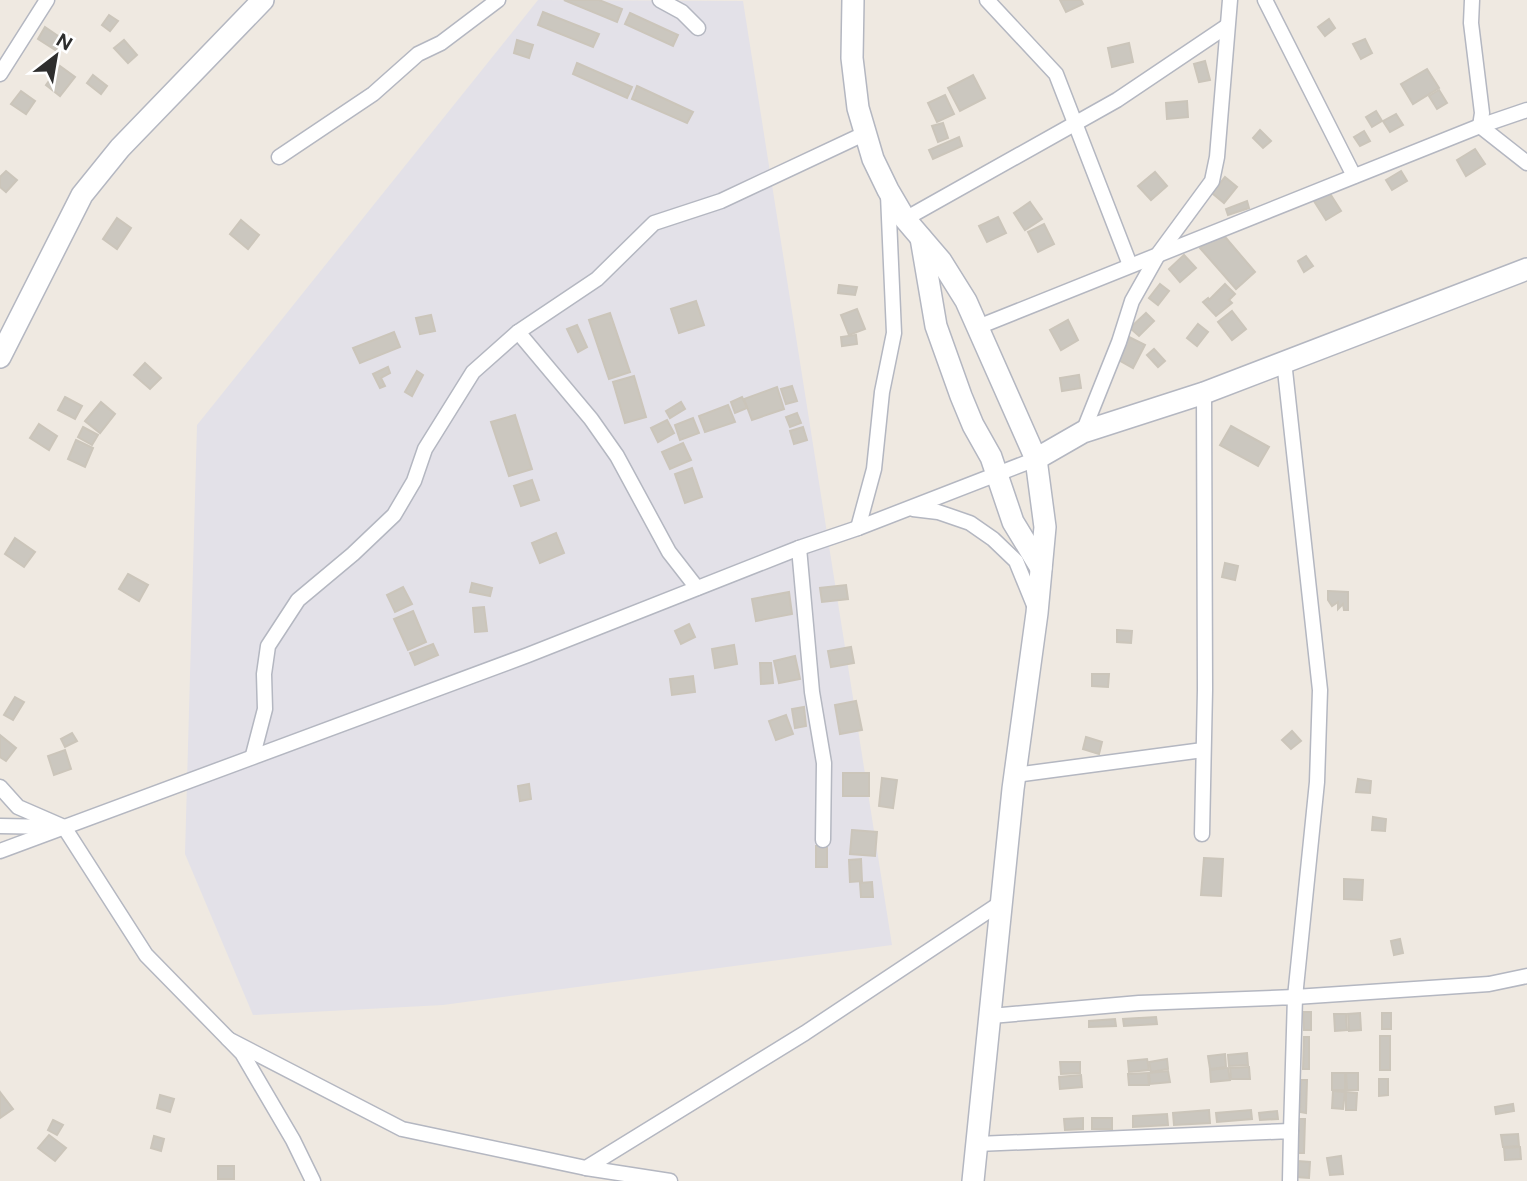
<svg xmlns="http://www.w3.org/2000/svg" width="1527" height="1181" viewBox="0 0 1527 1181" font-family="Figtree,sans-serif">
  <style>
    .industrial { fill: #e3e1e8 }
    .building { fill: #cbc7bf; stroke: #cbc5ba; stroke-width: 2 }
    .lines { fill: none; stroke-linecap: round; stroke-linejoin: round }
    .street-casing { stroke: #b4b7c1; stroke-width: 17 }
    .secondary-casing { stroke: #b4b7c1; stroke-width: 24 }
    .street { stroke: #fff; stroke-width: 14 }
    .secondary { stroke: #fff; stroke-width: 21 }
  </style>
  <rect width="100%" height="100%" fill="#efe9e1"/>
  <!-- industrial -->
  <polygon class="industrial" points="538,0 743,1 892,945 443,1005 253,1015 185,854 197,425"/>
  <!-- building -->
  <g class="building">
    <polygon points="564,0 599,0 622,9 617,22"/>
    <polygon points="1060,0 1081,0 1083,4 1066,12"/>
    <polygon points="543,12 599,34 593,47 538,25"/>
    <polygon points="630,13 678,35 673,46 625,24"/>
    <polygon points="109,15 118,21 110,31 102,25"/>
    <polygon points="1329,19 1335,28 1325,36 1318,27"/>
    <polygon points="45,27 64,40 57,51 38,39"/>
    <polygon points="1365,39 1372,53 1361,59 1353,44"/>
    <polygon points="124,40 137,55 128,63 114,48"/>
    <polygon points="517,40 533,45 529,58 514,53"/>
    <polygon points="1129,43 1133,62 1112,67 1108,48"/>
    <polygon points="1205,61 1210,80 1199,82 1194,64"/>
    <polygon points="577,63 632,87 627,98 573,74"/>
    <polygon points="60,66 75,77 60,96 46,85"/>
    <polygon points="1427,69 1439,88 1413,104 1401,84"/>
    <polygon points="93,75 107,86 101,94 87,83"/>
    <polygon points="973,75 985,98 960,111 948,88"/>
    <polygon points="637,86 693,112 687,123 632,99"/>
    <polygon points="1439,90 1447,103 1437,109 1429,96"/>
    <polygon points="21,91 35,101 26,114 11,104"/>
    <polygon points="945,95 954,114 937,122 928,103"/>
    <polygon points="1187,101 1188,117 1167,119 1166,103"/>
    <polygon points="1376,111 1382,121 1372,127 1366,117"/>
    <polygon points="1396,114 1403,125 1390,132 1383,121"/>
    <polygon points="943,123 948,138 938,142 932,126"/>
    <polygon points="1260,130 1271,141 1263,148 1253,138"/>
    <polygon points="1364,131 1370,141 1360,146 1354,137"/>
    <polygon points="959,137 962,146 933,159 929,150"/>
    <polygon points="1475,149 1485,164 1466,176 1457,160"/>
    <polygon points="6,171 17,180 6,192 0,187 0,177"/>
    <polygon points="1401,171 1407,181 1392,190 1386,180"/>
    <polygon points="1155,172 1167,186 1151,200 1138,186"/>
    <polygon points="1225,177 1237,187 1224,203 1212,193"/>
    <polygon points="1329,192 1341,211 1326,220 1314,201"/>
    <polygon points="1247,201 1249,208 1228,215 1226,209"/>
    <polygon points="1030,202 1042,219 1025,230 1014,213"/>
    <polygon points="998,217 1006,233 987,242 979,226"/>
    <polygon points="117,218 131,228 117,249 103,239"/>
    <polygon points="241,220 259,235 248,249 230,234"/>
    <polygon points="1044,224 1054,244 1038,252 1028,232"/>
    <polygon points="1220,231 1255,272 1236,289 1200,248"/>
    <polygon points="1184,255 1196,268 1180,282 1169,269"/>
    <polygon points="1306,256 1313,266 1304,272 1298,261"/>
    <polygon points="1160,284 1169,291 1158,305 1149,298"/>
    <polygon points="1225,284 1235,294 1229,300 1232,303 1216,316 1203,302 1208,298 1209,300"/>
    <polygon points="839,285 857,287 855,295 838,293"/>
    <polygon points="696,301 704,325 679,333 671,309"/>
    <polygon points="857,309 865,329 849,335 841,315"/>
    <polygon points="1232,311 1246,329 1232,340 1218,322"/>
    <polygon points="610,313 630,372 609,379 589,320"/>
    <polygon points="1146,313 1154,321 1139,336 1130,328"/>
    <polygon points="431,315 435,331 420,334 416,318"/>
    <polygon points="1068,320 1078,340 1061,350 1050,330"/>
    <polygon points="1198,324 1208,332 1197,346 1187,338"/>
    <polygon points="577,325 587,347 578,352 567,329"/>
    <polygon points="394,332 400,347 360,363 353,348"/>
    <polygon points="856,335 857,344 842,346 841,337"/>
    <polygon points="1129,337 1145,345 1133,368 1117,359"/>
    <polygon points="1154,349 1165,361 1158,367 1147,355"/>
    <polygon points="145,363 161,378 150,389 134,375"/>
    <polygon points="388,367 390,373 381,378 385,386 380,388 373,374"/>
    <polygon points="417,371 423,375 412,396 405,392"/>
    <polygon points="1079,375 1081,388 1062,391 1060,378"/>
    <polygon points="634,376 646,417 625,423 613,382"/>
    <polygon points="792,386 797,401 786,404 781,389"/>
    <polygon points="777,387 784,409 752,420 744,399"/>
    <polygon points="65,397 82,406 75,419 58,410"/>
    <polygon points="742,397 747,408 735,413 731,402"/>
    <polygon points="101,402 115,414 100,433 85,421"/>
    <polygon points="681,402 685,409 670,418 666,411"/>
    <polygon points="728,405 735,422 705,432 699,416"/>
    <polygon points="797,413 801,423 790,427 786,417"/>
    <polygon points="515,415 532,469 509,476 491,422"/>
    <polygon points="693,418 699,433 680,440 675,425"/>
    <polygon points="667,420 674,433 658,442 651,428"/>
    <polygon points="39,424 57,436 49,450 30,438"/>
    <polygon points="1231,426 1269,447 1258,466 1220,445"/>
    <polygon points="83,427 98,435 92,445 78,437"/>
    <polygon points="803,427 807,440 794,444 790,431"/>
    <polygon points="76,440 93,448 85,467 68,459"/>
    <polygon points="683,443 691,460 670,469 662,452"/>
    <polygon points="692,468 702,497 685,503 675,474"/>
    <polygon points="532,480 539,500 521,506 514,486"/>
    <polygon points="556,533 564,553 540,563 532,543"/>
    <polygon points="15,538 35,552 24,567 5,554"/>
    <polygon points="1225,563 1238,566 1235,580 1222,577"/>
    <polygon points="128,574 148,585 139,601 119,589"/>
    <polygon points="472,583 492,588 490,596 470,592"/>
    <polygon points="846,585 848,599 822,602 820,588"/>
    <polygon points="403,587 412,604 395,612 387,595"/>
    <polygon points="1328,591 1348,592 1348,610 1344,610 1343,604 1338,609 1338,602 1332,606 1328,600"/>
    <polygon points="789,592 792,614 756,621 752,599"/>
    <polygon points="484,607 487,631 475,632 473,608"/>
    <polygon points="413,611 426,642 408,650 394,619"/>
    <polygon points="689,624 695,637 681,644 675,631"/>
    <polygon points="1117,630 1132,631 1131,643 1117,642"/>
    <polygon points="433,644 438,655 415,665 410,653"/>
    <polygon points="734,645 737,664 715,668 712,649"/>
    <polygon points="851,647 854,663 831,667 828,651"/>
    <polygon points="795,656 800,679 779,683 774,661"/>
    <polygon points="760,663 771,663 773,683 761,684"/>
    <polygon points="1092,674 1109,674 1108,687 1092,686"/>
    <polygon points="693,676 695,692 672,695 670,679"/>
    <polygon points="15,697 24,702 13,720 4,715"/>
    <polygon points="856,701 862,730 840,734 835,705"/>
    <polygon points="804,707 806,726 795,728 792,709"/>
    <polygon points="786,715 793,734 776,740 769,721"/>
    <polygon points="1292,731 1301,741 1291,749 1282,740"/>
    <polygon points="72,733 77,741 65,747 61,739"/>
    <polygon points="0,735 16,748 6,761 0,757"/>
    <polygon points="1086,737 1102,742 1099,754 1083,749"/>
    <polygon points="65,750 71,769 54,775 48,756"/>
    <rect x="843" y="773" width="26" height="23"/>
    <polygon points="882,778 897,780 893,808 879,806"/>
    <polygon points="1358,779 1371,781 1370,793 1356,792"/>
    <polygon points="529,784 531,799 520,801 518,786"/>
    <polygon points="1373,817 1386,819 1385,831 1372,830"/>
    <polygon points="852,830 877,832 875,856 850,854"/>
    <rect x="816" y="846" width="11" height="21"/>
    <polygon points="1204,858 1223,859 1221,896 1201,895"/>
    <polygon points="861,859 862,881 850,882 849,860"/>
    <polygon points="1344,879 1363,880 1362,900 1344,899"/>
    <polygon points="872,882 873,897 861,897 860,883"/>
    <polygon points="1400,939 1403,953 1394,955 1391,941"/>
    <polygon points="1303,1012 1311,1012 1311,1030 1304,1030"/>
    <polygon points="1360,1013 1361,1030 1349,1031 1348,1014"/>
    <rect x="1382" y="1013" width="9" height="16"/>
    <polygon points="1334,1014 1346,1014 1347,1030 1335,1031"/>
    <polygon points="1156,1017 1157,1024 1124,1026 1123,1019"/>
    <polygon points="1115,1019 1116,1026 1089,1027 1089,1021"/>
    <rect x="1380" y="1036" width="10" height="34"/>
    <polygon points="1304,1037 1309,1037 1309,1069 1303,1069"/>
    <polygon points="1247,1053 1248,1065 1229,1066 1228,1055"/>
    <polygon points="1225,1054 1226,1067 1210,1069 1208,1056"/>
    <polygon points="1147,1059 1149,1070 1129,1072 1128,1061"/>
    <polygon points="1167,1059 1168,1069 1151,1072 1149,1062"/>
    <polygon points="1060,1062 1080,1062 1080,1073 1061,1074"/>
    <polygon points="1249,1067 1250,1079 1231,1079 1230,1068"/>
    <polygon points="1228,1068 1230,1080 1211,1082 1210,1070"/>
    <polygon points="1168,1071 1170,1082 1150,1084 1149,1073"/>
    <polygon points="1148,1073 1149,1085 1129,1085 1128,1074"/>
    <rect x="1332" y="1073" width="13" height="17"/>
    <polygon points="1346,1073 1358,1073 1358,1090 1347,1090"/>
    <polygon points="1081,1075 1082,1087 1060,1089 1059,1077"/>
    <polygon points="1379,1079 1388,1079 1388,1095 1379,1096"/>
    <polygon points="1301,1080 1307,1080 1306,1113 1300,1112"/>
    <polygon points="1333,1091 1345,1092 1343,1109 1332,1108"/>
    <polygon points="0,1092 13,1109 0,1118"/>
    <polygon points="1346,1092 1357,1093 1356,1110 1346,1110"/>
    <polygon points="160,1095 174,1099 170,1112 157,1108"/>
    <polygon points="1513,1104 1514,1111 1496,1114 1495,1107"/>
    <polygon points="1209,1110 1210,1123 1174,1125 1173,1113"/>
    <polygon points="1251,1110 1252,1119 1217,1122 1216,1113"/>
    <polygon points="1277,1111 1278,1119 1260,1120 1259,1113"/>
    <polygon points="1167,1114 1168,1125 1133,1127 1133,1116"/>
    <polygon points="1083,1118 1083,1129 1065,1130 1064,1119"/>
    <rect x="1092" y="1118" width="20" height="11"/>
    <polygon points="1299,1119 1305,1119 1304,1153 1298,1153"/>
    <polygon points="53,1120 63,1125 57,1135 48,1130"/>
    <polygon points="1518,1134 1519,1146 1503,1147 1501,1135"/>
    <polygon points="49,1135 66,1148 55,1161 38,1148"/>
    <polygon points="154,1136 164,1139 161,1151 151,1148"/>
    <polygon points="1520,1147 1521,1159 1505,1160 1504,1148"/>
    <polygon points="1341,1156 1343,1174 1330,1175 1327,1158"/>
    <polygon points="1297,1161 1310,1162 1309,1178 1296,1177"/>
    <rect x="218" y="1166" width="16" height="13"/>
  </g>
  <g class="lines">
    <defs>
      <g id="street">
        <polyline points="660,0 682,12 698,28"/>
        <polyline points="987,0 1056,74 1130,265"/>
        <polyline points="1265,0 1354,176"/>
        <polyline points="1472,0 1471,23 1482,113 1480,126 1527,163"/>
        <polyline points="0,74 47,0"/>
        <polyline points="279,157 373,94 418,54 441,43 498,0"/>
        <polyline points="905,219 1117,100 1227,26"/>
        <polyline points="978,327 1480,126 1527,110"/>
        <polyline points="518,332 591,419 617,456 669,552 697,588"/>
        <polyline points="1284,361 1320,690 1317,782 1295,997 1489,984 1527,976"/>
        <polyline points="1083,432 1119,342 1132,301 1159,253 1212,181 1217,157 1230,0"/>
        <polyline points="913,509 938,512 970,523 993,539 1016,561 1036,610"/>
        <polyline points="858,528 874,469 882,392 894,333 888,195"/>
        <polyline points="799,548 812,692 824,763 823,840"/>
        <polyline points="253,755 265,709 264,674 268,646 298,600 353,554 394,515 414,481 425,449 473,372 518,332 597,279 654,223 721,201 866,133"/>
        <polyline points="1015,775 1203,750"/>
        <polyline points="0,787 18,807 64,827 146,955 242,1053 293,1140 313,1181"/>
        <polyline points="0,826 55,827"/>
        <polyline points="1202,834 1205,690 1204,393"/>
        <polyline points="0,851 528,655 799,548 858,528 1036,459"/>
        <polyline points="991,1016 1139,1003 1295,997 1291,1131"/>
        <polyline points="228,1039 402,1129 586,1168 805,1033 1002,902"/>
        <polyline points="977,1144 1291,1131 1290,1181"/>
        <polyline points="586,1168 670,1181"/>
      </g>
      <g id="secondary">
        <polyline points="853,0 852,58 858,108 873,159 888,190 905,219 941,261 966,301 1036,459 1045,527 1037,613 1013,789 973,1181"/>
        <polyline points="921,238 936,326 961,396 973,425 991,457 1013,522 1041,568"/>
        <polyline points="0,357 82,195 120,148 263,0"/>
        <polyline points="1036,459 1083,432 1204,393 1527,269"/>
      </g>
    </defs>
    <!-- street casing -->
    <use href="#street" class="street-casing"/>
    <!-- secondary casing -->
    <use href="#secondary" class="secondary-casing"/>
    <!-- street -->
    <use href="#street" class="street"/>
    <!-- secondary -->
    <use href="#secondary" class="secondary"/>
  </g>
  <!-- north arrow -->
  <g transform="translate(56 56) rotate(31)" stroke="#ffffff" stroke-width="5" paint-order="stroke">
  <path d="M0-5L12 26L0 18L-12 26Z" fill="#2e2e2e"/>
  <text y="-10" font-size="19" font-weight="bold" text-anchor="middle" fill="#2e2e2e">N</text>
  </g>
</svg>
